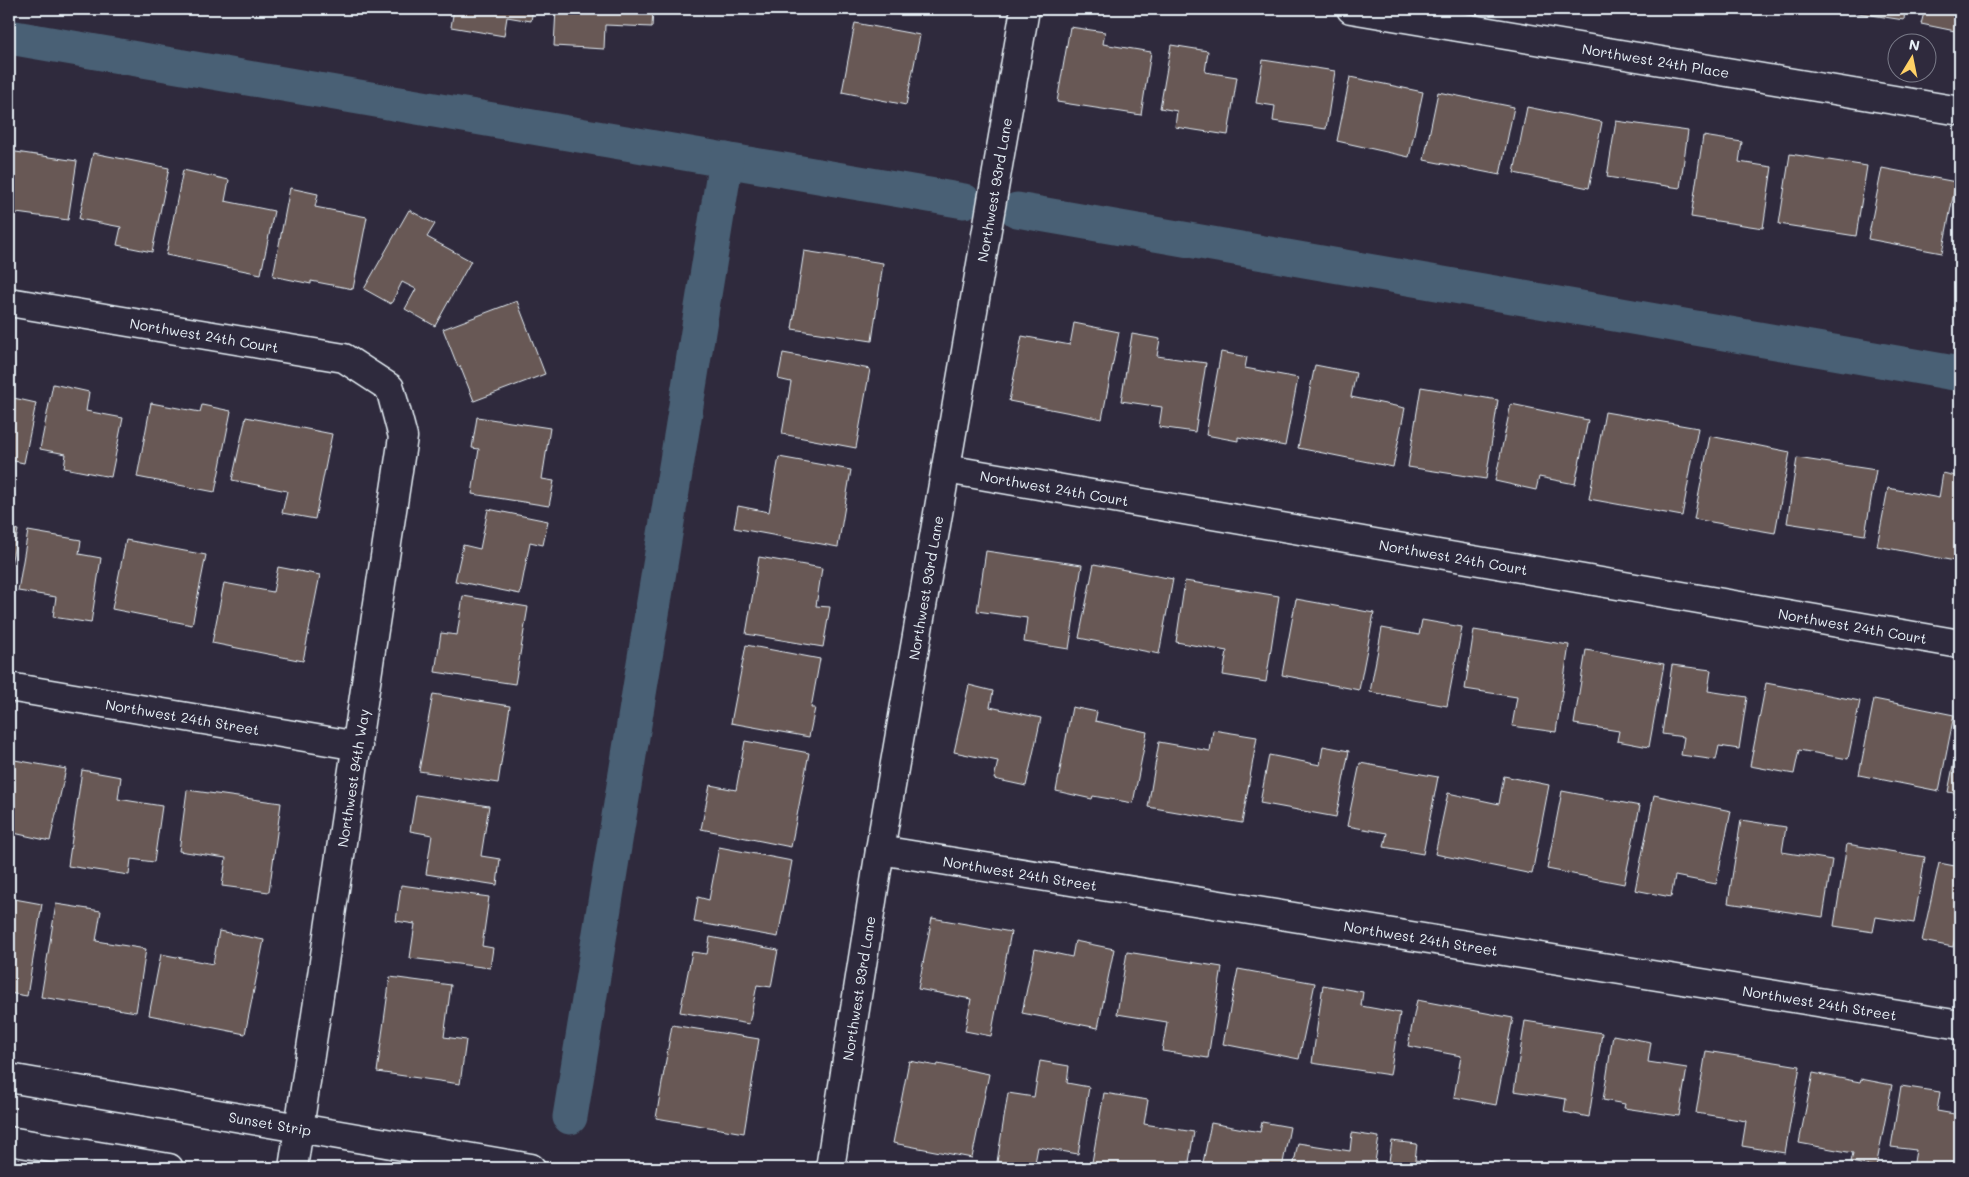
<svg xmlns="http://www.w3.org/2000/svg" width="1969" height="1177" viewBox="0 0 1969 1177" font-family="Mali,sans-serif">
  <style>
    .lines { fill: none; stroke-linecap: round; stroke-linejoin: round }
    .canal { stroke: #496074; stroke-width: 35 }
    .building { fill: #675855; stroke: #e8f1f8 }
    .minor-casing { stroke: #e8f1f8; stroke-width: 31 }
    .tertiary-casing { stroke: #e8f1f8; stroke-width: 31 }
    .minor { stroke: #2f2a3d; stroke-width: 28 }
    .tertiary { stroke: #2f2a3d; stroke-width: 28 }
    .labels { text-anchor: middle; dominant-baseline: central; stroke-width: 4; stroke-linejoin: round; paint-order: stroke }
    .street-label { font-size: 14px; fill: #e8f1f8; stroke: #2f2a3d }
  </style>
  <rect width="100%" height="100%" fill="#2f2a3d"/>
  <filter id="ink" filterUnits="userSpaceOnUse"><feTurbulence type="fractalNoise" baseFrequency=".02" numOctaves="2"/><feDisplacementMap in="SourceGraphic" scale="10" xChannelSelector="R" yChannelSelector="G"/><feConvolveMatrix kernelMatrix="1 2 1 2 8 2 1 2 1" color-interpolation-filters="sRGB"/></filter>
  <g filter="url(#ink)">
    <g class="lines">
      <!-- canal -->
      <g class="canal">
        <polyline points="9,37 964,201"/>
        <polyline points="1017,210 1960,374"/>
        <polyline points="570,1117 726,160"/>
      </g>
    </g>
    <!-- building -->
    <g class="building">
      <polygon points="454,9 533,9 531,21 507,17 504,36 451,27"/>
      <polygon points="556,9 653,9 652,27 605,25 604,49 554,46"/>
      <polygon points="1832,9 1905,9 1904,20"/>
      <polygon points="1925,9 1960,9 1960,32 1921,24"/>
      <polygon points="855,23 920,35 906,105 842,92"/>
      <polygon points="1070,27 1105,32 1103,44 1151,52 1141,115 1057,102"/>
      <polygon points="1171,45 1208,51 1205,72 1237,77 1228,135 1175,127 1177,111 1160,108"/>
      <polygon points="1263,60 1335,71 1326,129 1273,121 1275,106 1256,103"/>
      <polygon points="1350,77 1423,92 1409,157 1337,141"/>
      <polygon points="1438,92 1514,107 1500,175 1424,160"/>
      <polygon points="1527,107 1602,122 1589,188 1514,173"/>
      <polygon points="1616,121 1688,131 1680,188 1607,177"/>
      <polygon points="1703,136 1742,142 1739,162 1772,167 1763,228 1691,217"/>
      <polygon points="9,151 77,161 68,220 9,212"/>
      <polygon points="93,153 169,168 152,252 117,245 121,227 79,219"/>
      <polygon points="1790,154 1867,166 1856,236 1779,224"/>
      <polygon points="1882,168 1956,182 1942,253 1868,239"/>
      <polygon points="183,170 229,180 225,201 274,211 261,274 166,255"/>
      <polygon points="290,188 318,194 315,207 367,217 353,289 311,281 311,284 273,276"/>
      <polygon points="409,210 435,224 427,237 471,261 435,326 405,309 416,289 402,282 391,304 364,289"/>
      <polygon points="804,251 883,263 872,341 792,329"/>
      <polygon points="517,301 545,374 474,401 460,366 458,367 443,329"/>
      <polygon points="1074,323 1119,332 1102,419 1009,401 1022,336 1070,345"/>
      <polygon points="1132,334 1160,339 1157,356 1206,363 1195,432 1159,427 1162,407 1121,401"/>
      <polygon points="1221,352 1247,357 1245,368 1298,378 1285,446 1238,437 1238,441 1206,435"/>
      <polygon points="783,353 870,369 856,448 782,434 791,382 778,379"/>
      <polygon points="1315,365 1356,373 1351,397 1405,408 1393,467 1298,448"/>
      <polygon points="53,384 89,392 86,411 123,418 111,477 64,468 66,454 40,449"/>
      <polygon points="1421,387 1498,400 1486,479 1408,467"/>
      <polygon points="9,397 36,403 24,463 9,460"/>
      <polygon points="151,403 200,412 202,405 231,411 215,492 137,477"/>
      <polygon points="1511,404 1588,420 1575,484 1539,477 1536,490 1495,481"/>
      <polygon points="1605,412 1698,428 1682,516 1589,499"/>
      <polygon points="246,417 332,434 315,519 282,513 287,491 232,480"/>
      <polygon points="477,417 550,428 542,479 554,481 549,506 472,494 479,449 472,448"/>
      <polygon points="1710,436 1790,452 1775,533 1694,519"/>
      <polygon points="779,457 851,470 838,547 734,528 738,506 769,512"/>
      <polygon points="1797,458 1876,470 1865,535 1787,523"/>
      <polygon points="1943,473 1960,477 1960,562 1877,546 1888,488 1939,498"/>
      <polygon points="488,509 548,521 543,545 530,542 520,594 455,581 463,545 480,549"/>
      <polygon points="9,528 18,530 9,574"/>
      <polygon points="28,531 81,540 79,554 101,558 91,623 53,617 56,597 18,591"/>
      <polygon points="126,540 206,555 192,625 112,609"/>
      <polygon points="986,551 1082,565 1069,649 1024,642 1027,618 977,611"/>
      <polygon points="759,557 822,568 816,606 830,607 823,647 746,634"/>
      <polygon points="1094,564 1173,579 1159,654 1079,638"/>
      <polygon points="278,567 320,575 303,661 212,643 224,583 273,592"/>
      <polygon points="1185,581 1279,596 1266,682 1223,675 1227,651 1176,642"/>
      <polygon points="463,596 528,607 515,684 435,672 441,633 457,635"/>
      <polygon points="1296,599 1374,613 1359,690 1282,675"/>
      <polygon points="1422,620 1462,627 1447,706 1370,692 1382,628 1419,635"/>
      <polygon points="1474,630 1569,645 1556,732 1512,726 1517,697 1465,689"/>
      <polygon points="746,645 820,659 811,708 815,708 809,737 731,723"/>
      <polygon points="1586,650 1664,664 1649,747 1617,741 1619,731 1574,724"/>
      <polygon points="1672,665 1711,670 1708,691 1747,697 1739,749 1719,746 1716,760 1681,755 1684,737 1662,734"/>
      <polygon points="1766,683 1860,701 1848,759 1799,750 1794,774 1750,766"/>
      <polygon points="969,685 993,691 990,707 1041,718 1026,786 994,779 998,761 954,752"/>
      <polygon points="433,694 510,706 498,783 419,771"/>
      <polygon points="1874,699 1954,715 1939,791 1859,775"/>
      <polygon points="1072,707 1097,712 1095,721 1147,732 1133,803 1093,796 1092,799 1056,791"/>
      <polygon points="1213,730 1257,737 1242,823 1148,807 1159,742 1210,751"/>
      <polygon points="1960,731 1960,794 1948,792"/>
      <polygon points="745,741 809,753 791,847 701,829 710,785 736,790"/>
      <polygon points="1323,746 1349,751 1336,817 1260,803 1269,755 1320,765"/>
      <polygon points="9,759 66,769 50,841 9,832"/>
      <polygon points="1360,763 1438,777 1423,854 1384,847 1387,833 1347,826"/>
      <polygon points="82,770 121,777 118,799 162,806 154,862 131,859 129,875 68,866"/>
      <polygon points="1504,776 1549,785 1532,874 1435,854 1448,793 1499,804"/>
      <polygon points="187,790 281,803 269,892 222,886 226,858 179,851"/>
      <polygon points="1562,791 1640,806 1624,884 1547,869"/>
      <polygon points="416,795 489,806 481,856 500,859 497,885 426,874 432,835 410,831"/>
      <polygon points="1654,795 1731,811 1716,884 1675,876 1671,897 1635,890"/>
      <polygon points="1741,820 1786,827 1782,852 1832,860 1823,917 1728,903"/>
      <polygon points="1847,844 1925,857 1914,923 1876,917 1873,932 1834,926"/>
      <polygon points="719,847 792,861 778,937 694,922 698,897 709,900"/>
      <polygon points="1939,863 1960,867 1960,924 1958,924 1953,947 1922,941"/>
      <polygon points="401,885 489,897 482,946 493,948 490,968 410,958 415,924 396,921"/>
      <polygon points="9,898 42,904 27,996 9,993"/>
      <polygon points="56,904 101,911 96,941 146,949 136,1012 41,997"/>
      <polygon points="932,918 1011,932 991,1036 965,1031 971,999 918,989"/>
      <polygon points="219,931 264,940 245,1034 149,1015 161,954 213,964"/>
      <polygon points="710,937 778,950 771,987 757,985 749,1024 680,1012 692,952 707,954"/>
      <polygon points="1075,941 1114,949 1098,1028 1022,1013 1035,949 1072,957"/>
      <polygon points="1127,952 1222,967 1208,1058 1162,1051 1167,1022 1117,1014"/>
      <polygon points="1238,969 1315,983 1299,1059 1223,1044"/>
      <polygon points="390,977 451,985 444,1037 466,1040 460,1084 377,1072"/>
      <polygon points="1323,985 1363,992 1361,1006 1400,1013 1390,1075 1312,1063"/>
      <polygon points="1417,1000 1513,1018 1496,1105 1454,1097 1461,1056 1408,1046"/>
      <polygon points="1525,1021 1602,1033 1589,1117 1564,1112 1566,1099 1514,1091"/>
      <polygon points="672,1025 759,1039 744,1133 656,1118"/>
      <polygon points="1613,1035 1651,1042 1648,1062 1687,1068 1679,1116 1624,1108 1625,1104 1603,1100"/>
      <polygon points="1706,1051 1800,1066 1785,1153 1742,1146 1746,1121 1696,1113"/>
      <polygon points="909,1061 937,1066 938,1064 989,1074 972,1158 893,1143"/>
      <polygon points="1040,1061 1069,1066 1067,1083 1089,1087 1078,1154 1038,1147 1034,1168 997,1162 1008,1093 1034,1097"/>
      <polygon points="1813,1073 1860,1082 1861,1079 1892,1085 1876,1167 1851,1162 1853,1153 1799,1143"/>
      <polygon points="1901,1086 1940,1092 1937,1111 1960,1115 1960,1168 1913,1168 1916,1150 1891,1147"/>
      <polygon points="1104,1093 1148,1100 1144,1124 1194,1132 1188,1168 1091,1168"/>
      <polygon points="1262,1122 1290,1127 1282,1168 1202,1168 1211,1123 1260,1132"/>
      <polygon points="1352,1133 1379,1137 1374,1168 1293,1168 1298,1143 1350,1151"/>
      <polygon points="1392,1141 1417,1144 1415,1160 1463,1168 1388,1168"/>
    </g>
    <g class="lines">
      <defs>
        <g id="minor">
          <path id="s1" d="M1351,9l609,102"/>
          <path id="s2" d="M9,302l335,56 46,30 13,49 -110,731"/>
          <path id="s3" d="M946,469l1014,175"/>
          <path id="s4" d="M9,687l349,59"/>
          <path id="s5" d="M880,850l1080,175"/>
          <path id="s6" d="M830,1168l50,-318 145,-841"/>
        </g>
        <g id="tertiary">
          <path id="s7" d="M9,1078l522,90"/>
          <polyline points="9,1141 169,1168"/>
        </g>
      </defs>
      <!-- minor casing -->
      <use href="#minor" class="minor-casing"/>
      <!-- tertiary casing -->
      <use href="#tertiary" class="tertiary-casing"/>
      <!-- minor -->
      <use href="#minor" class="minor"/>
      <!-- tertiary -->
      <use href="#tertiary" class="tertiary"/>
    </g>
  </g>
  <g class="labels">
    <!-- street labels -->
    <g class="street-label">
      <text stroke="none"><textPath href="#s1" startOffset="309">Northwest 24th Place</textPath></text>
      <text stroke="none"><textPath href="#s6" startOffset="992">Northwest 93rd Lane</textPath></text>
      <text stroke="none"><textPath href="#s2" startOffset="198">Northwest 24th Court</textPath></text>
      <text stroke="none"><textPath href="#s3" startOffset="110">Northwest 24th Court</textPath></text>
      <text stroke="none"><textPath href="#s3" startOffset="515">Northwest 24th Court</textPath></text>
      <text stroke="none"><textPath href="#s6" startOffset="588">Northwest 93rd Lane</textPath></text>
      <text stroke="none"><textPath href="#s3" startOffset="920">Northwest 24th Court</textPath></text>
      <text stroke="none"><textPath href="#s4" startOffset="176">Northwest 24th Street</textPath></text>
      <text transform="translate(353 778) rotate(-81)">Northwest 94th Way</text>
      <text stroke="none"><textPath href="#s5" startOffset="142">Northwest 24th Street</textPath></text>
      <text stroke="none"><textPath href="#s5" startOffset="548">Northwest 24th Street</textPath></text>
      <text stroke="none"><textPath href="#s6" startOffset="182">Northwest 93rd Lane</textPath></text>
      <text stroke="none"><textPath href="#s5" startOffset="952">Northwest 24th Street</textPath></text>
      <text stroke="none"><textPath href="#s7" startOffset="265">Sunset Strip</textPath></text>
    </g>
  </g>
  <!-- margin -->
  <rect width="1969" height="1177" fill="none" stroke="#2f2a3d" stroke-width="30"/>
  <rect x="15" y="15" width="1939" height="1147" fill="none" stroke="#e8f1f8" stroke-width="2" filter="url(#ink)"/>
  <!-- north arrow -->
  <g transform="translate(1912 58) rotate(10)"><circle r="24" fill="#2f2a3d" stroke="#797a88"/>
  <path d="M0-4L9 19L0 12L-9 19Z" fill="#ffd166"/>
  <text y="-8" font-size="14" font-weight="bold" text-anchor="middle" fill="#e8f1f8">N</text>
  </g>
</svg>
